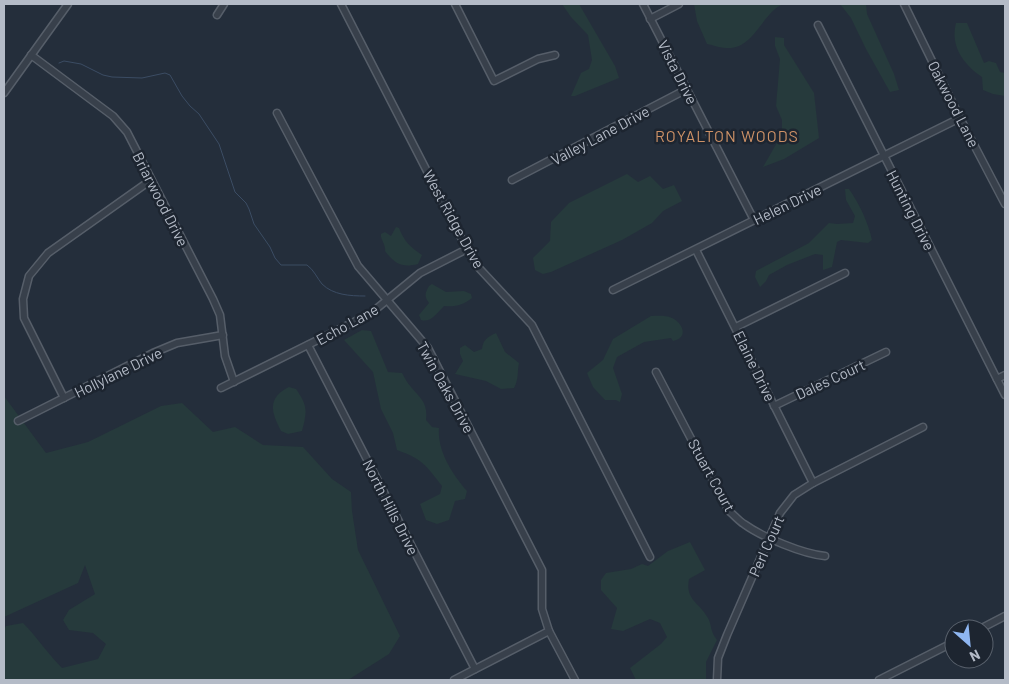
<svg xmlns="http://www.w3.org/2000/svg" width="1009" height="684" viewBox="0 0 1009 684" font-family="Barlow,sans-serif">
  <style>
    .green { fill: #263a3c }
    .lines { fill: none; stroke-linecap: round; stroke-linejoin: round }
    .stream { stroke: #3b4c63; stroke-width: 1 }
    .minor-casing { stroke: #565e69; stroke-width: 9 }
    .minor { stroke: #38404b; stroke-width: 6 }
    .labels { text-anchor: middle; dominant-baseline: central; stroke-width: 5; stroke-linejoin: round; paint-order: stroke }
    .street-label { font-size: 15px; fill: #b4bbc7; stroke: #1d2530 }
    .neighbourhood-label { font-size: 16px; letter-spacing: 1px; fill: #ce9267; stroke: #1d2530 }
  </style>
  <rect width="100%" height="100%" fill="#242e3b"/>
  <!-- green -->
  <g class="green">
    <polygon points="562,4 579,4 615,66 619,78 575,96 571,96 581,73 589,69 592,60 588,35 571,17"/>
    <path d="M694,4h89c-22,10 -29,46 -57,44 -6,0 -13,-3 -19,-4l-10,-23z"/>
    <polygon points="840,4 866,4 867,14 894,74 899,90 890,92 866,49 851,18"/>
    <path d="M956,23h11l17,40 5,-2 7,2 4,9 5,1v23l-12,-2 -10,-4 -1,-13c-19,-13 -32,-31 -26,-54z"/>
    <polygon points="775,37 784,38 784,45 814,93 819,138 784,159 763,167 782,134 782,120 776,106 780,59 775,46"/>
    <polygon points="627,174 638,182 650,176 663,189 674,185 682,201 663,211 652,223 622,240 551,272 543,274 535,270 533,258 550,241 551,222 569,203"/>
    <path d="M845,189h4c11,16 19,33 23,51l-4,3 -27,-3 -4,2 -5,25 -9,3v-15l-8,-1 -28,11 -18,10 -3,6 -6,6 -5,-10 1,-6 53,-28 20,-20 8,1 16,-1 2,-7 -9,-16z"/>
    <path d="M396,227l3,1c5,13 11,19 23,27l-4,9c-16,4 -23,0 -33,-13 1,-7 -5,-11 -4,-17l4,-2 6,4z"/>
    <path d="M432,284l14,8 18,-1 7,3 1,4c-9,7 -16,9 -28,8 -7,7 -13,17 -23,14l-2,-5 10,-12c-5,-7 -4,-10 0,-17z"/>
    <path d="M651,316c7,0 14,-1 21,2 11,5 17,20 1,23l-2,-3 -27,4 -27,15 -4,11 9,26 -2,8 -4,-2h-11l-12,-13 -6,-14 16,-13 10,-21z"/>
    <path d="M362,330l9,1 17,41 14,1c3,5 5,10 9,14 10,12 17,16 15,33l6,7 7,1c-2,23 14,47 28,63l-2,8 -10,2 -6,19 -12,4 -11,-4 -6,-16 20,-10 2,-8c-16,-21 -20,-27 -45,-36l-4,-17 -12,-24 -8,-37 -29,-32z"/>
    <path d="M496,333l9,19 14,11c-2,9 0,16 -5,25l-13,1 -15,-8 -31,-7 8,-13 -3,-7v-6l5,-3 9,7 8,-3c1,-9 5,-12 14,-16z"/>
    <path d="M289,387l7,2c12,17 11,23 6,42l-14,3 -7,-3c-10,-19 -14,-33 8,-44z"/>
    <path d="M4,396l42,57 42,-11 73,-36 21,-3 31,29 22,-5 28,18 40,2 29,32 19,13 1,19 6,39 42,86 -11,18 -41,26h-344v-51l2,-3 17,-3c14,14 24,30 39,45l36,-9 8,-15 -13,-11 -24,-3 -6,-10 6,-10 26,-16 -10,-29 -7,18 -74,34z"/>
    <path d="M690,542l15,28 -16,9c-4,21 10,23 19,39 4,8 2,13 9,22l-11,22v18h-70l-6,-12 31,-24 6,-7 -7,-14 -10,-4 -27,12 -12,-2 6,-21 -16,-18v-10l5,-7 25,-4 11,-5 6,2 20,-15z"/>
  </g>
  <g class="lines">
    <!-- stream -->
    <path class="stream" d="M59,63l5,-2 17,3 22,11 9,2 30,1 23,-5 5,2 12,21 8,10 9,8 20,30 16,48 11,11 3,6 5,15 16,23 5,11 6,7h26c7,5 10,13 15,19 11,11 28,12 43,12"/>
    <defs>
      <g id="minor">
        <polyline points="341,4 467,249 479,268 532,325 650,557"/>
        <polyline points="455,4 494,81 538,59 555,55"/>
        <polyline points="643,4 754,220"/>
        <polyline points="904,4 960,118 1005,204"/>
        <polyline points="217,15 224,4"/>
        <polyline points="650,19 679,4"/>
        <polyline points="818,25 1005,395"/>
        <polyline points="31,55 113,116 127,132 213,299 220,315 225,356 234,382"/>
        <polyline points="4,93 68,4"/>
        <polyline points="277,113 358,266 428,348 542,570 542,609 549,631 575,680"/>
        <polyline points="512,180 687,89"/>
        <polyline points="696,250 813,483"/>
        <polyline points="613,290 960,118"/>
        <polyline points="736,327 845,273"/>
        <polyline points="308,345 475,669"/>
        <path d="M656,372l73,139c5,4 10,10 15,13 18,13 59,30 81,32"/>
        <polyline points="997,379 1005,375"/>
        <polyline points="221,388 370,314 420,273 467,249"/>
        <polyline points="64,398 24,318 23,299 29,276 48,253 151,180"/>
        <polyline points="774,406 886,352"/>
        <polyline points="18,421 153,353 177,343 223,335"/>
        <polyline points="980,629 1005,616"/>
        <polyline points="454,680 549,631"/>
        <polyline points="717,680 718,658 727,635 780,513 794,495 813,483 923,427"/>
        <polyline points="879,680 954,642"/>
      </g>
    </defs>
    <!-- minor casing -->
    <use href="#minor" class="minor-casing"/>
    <!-- minor -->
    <use href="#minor" class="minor"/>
  </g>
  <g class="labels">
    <!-- street labels -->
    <g class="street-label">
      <text transform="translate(678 72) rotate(63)">Vista Drive</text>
      <text transform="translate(954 104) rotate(63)">Oakwood Lane</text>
      <text transform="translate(600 135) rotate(-28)">Valley Lane Drive</text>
      <text transform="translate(161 199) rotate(63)">Briarwood Drive</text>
      <text transform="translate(787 204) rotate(-26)">Helen Drive</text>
      <text transform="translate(911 210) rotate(63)">Hunting Drive</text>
      <text transform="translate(454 219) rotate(61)">West Ridge Drive</text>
      <text transform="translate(347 324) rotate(-29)">Echo Lane</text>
      <text transform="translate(755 366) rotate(64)">Elaine Drive</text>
      <text transform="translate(118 372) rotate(-26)">Hollylane Drive</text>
      <text transform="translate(830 379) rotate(-25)">Dales Court</text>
      <text transform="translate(446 387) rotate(61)">Twin Oaks Drive</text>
      <text transform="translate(712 475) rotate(61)">Stuart Court</text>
      <text transform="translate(391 507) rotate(63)">North Hills Drive</text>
      <text transform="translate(766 546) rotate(-66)">Perl Court</text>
    </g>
    <!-- neighbourhood labels -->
    <g class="neighbourhood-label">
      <text x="727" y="135">ROYALTON WOODS</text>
    </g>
  </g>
  <!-- border -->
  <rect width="1009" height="684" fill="none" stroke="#b4bbc7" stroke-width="10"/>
  <!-- north arrow -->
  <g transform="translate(969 644) rotate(153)"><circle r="24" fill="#1d2530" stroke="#59616c"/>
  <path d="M0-4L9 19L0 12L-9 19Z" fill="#8eb6f1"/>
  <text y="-8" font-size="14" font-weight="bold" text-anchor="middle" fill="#b4bbc7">N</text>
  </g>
</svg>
